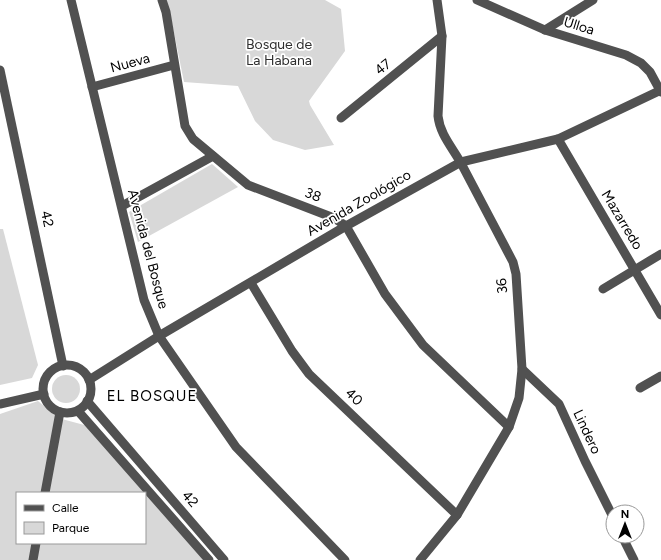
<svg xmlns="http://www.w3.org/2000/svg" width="661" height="560" viewBox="0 0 661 560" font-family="Figtree,sans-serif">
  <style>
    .green { fill: #d8d8d8; fill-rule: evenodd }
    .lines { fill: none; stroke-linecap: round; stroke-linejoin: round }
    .minor { stroke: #515151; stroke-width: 9 }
    .labels { text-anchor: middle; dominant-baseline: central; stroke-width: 3.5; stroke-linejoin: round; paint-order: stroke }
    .street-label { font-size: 14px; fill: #000; stroke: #fff }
    .park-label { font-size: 14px; fill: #2f2f2f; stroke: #fff }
    .neighbourhood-label { font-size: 15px; letter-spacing: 1px; fill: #000; stroke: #fff }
  </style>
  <rect width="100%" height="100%" fill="#fff"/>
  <!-- green -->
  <g class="green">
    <polygon points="166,0 325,0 341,9 345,51 309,101 310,105 334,145 305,150 273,140 255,121 238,86 184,82 170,13"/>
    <polygon points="212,164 238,187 138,242 129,212"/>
    <polygon points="0,229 3,229 38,365 32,378 0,385"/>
    <circle cx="66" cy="389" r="14"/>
    <path d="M38,401l20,17 30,8 118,134h-206v-146zM17,493h128v50h-128z"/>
  </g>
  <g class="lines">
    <!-- minor -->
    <g class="minor">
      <polyline points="71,0 144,300 159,336 236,447 345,560"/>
      <polyline points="162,0 166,12 185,126 193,139 248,185 334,218 346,226 385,294 423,345 509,427"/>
      <polyline points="477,0 545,30 626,55 641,63 650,72 661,92"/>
      <polyline points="545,30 593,0"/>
      <polyline points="0,70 63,366"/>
      <polyline points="92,87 174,65"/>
      <polyline points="341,118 442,36"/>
      <polyline points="558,139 661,315"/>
      <polyline points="122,206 213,156"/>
      <polyline points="251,283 292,351 309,374 457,515"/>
      <polyline points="603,289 661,254"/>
      <circle cx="67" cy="389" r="24"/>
      <polyline points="522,369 559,404 585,461 613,517"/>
      <polyline points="89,380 159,336 346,226 461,162 558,139 661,90"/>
      <polyline points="640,388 661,376"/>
      <polyline points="87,401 224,560"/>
      <polyline points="0,404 44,394"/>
      <polyline points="78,411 209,560"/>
      <polyline points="45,493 60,412"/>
      <polyline points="622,536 634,560"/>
      <polyline points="33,560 36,543"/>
      <path d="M420,560l37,-45 52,-88 10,-29 3,-29 -6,-95 -3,-12c-17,-32 -34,-65 -51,-97 -9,-17 -22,-30 -24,-49l4,-80 -5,-36"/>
    </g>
  </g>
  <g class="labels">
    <!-- street labels -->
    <g class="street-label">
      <text transform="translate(579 26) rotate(17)">Ulloa</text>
      <text transform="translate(130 63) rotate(-15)">Nueva</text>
      <text transform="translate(383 67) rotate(-39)">47</text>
      <text transform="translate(313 195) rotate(21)">38</text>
      <text transform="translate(359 203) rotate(-30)">Avenida Zoológico</text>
      <text transform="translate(47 219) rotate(78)">42</text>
      <text transform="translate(622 220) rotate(59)">Mazarredo</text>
      <text transform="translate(148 249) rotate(75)">Avenida del Bosque</text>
      <text transform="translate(502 286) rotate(-95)">36</text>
      <text transform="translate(354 397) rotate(44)">40</text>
      <text transform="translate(587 432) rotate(65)">Lindero</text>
      <text transform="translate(190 499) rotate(49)">42</text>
    </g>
    <!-- park labels -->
    <g class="park-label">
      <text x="279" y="44">Bosque de<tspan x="279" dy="16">La Habana</tspan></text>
    </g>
    <!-- neighbourhood labels -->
    <g class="neighbourhood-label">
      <text x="152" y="396">EL BOSQUE</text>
    </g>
  </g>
  <!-- legend -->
  <rect x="16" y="492" width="130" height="52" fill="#ffffff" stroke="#999999"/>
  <rect x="24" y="505" width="20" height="6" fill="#515151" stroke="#999999"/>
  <text x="52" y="512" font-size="12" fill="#000000">Calle</text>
  <rect x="24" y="522" width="20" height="12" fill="#d8d8d8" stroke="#999999"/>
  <text x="52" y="532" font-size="12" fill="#000000">Parque</text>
  <!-- north arrow -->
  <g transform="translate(625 524)"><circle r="19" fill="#ffffff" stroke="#999999"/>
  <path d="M0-3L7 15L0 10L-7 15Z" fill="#000000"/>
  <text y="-6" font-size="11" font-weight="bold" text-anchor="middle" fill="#000000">N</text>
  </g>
</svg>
